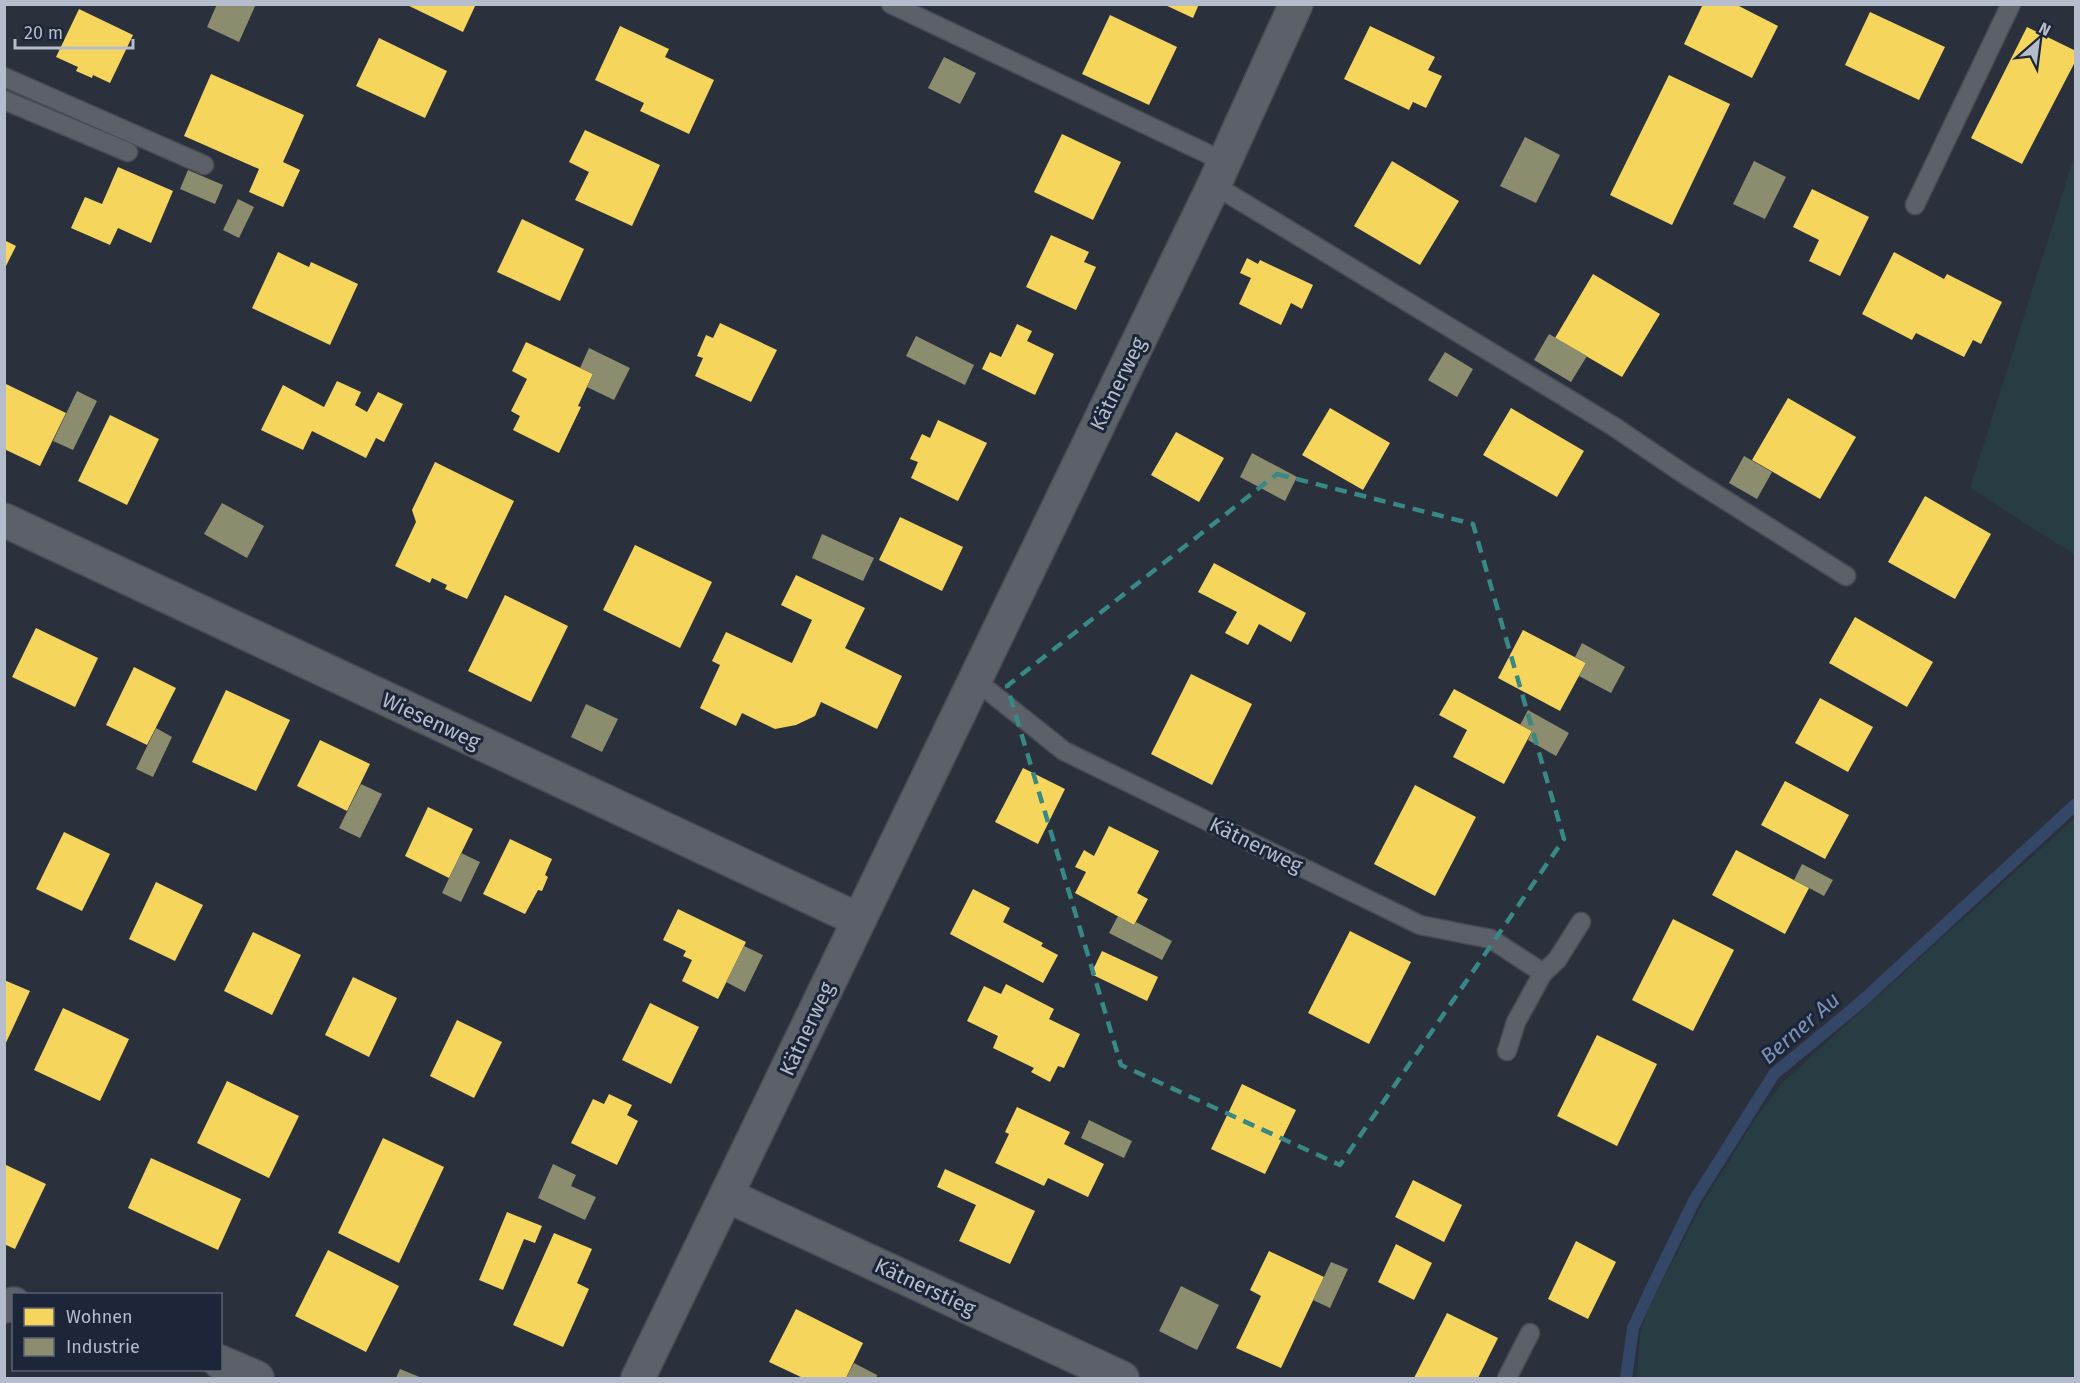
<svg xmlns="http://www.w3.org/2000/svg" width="2080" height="1383" viewBox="0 0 2080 1383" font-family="'Fira Sans',sans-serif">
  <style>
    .green { fill: #273d43 }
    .homes { fill: #f6d55c }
    .industry { fill: #8c8c6e }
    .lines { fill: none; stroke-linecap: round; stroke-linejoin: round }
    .stream { stroke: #354767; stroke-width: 12 }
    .service-casing { stroke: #474c54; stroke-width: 21 }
    .minor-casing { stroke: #474c54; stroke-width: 36 }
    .service { stroke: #5b6069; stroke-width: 18 }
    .minor { stroke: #5b6069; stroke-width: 33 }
    .marked { fill: none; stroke: #388886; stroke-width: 4.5; stroke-dasharray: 12 8; stroke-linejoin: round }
    .labels { text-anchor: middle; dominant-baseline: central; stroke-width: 6; stroke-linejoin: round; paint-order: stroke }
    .street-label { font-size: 21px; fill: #b5bdcc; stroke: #1d2638 }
    .water-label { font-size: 22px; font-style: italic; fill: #7b90b6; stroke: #1d2638 }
  </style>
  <rect width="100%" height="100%" fill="#2b313c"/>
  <!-- green -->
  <g class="green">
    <polygon points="2075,154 2076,555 2075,555 1970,488"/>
    <polygon points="2075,818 2075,1378 1637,1378 1640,1333 1649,1307 1701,1206 1757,1116 1782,1083"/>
  </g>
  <!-- homes -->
  <g class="homes">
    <polygon points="405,4 476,4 463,32"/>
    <polygon points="1163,4 1199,4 1193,18"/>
    <polygon points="1703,4 1735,4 1778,26 1752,78 1684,44"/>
    <polygon points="79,9 133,35 110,83 93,75 92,78 76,71 78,67 56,57"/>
    <polygon points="1870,12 1945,47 1919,100 1845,65"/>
    <polygon points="1110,15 1177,47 1149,105 1082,74"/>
    <polygon points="620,26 669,49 665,57 714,80 689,134 640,111 644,103 595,80"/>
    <polygon points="1370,26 1435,57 1428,70 1442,76 1426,108 1413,102 1409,110 1344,79"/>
    <polygon points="2027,27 2076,51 2076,60 2022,164 1971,138"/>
    <polygon points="379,38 447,71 425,118 356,86"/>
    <polygon points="211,74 304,115 283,162 300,170 283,207 249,192 259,169 184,136"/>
    <polygon points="1669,75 1730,104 1672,225 1610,195"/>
    <polygon points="585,130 660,165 632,226 575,200 589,172 569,162"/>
    <polygon points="1062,134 1121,162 1093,220 1034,192"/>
    <polygon points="1392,161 1459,201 1420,265 1354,226"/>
    <polygon points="118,167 173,191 151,243 118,228 110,245 71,228 85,197 102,204"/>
    <polygon points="1812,189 1869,217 1840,276 1809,261 1819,240 1793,227"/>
    <polygon points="522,219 584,249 560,301 497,272"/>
    <polygon points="1051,235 1089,252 1084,262 1096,267 1076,310 1026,287"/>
    <polygon points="4,240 16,246 4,270"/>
    <polygon points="278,252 309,267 311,262 358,284 330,345 252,308"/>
    <polygon points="1894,252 1944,279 1947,274 2002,302 1981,344 1973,340 1964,357 1916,333 1912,340 1862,314"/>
    <polygon points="1247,258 1258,264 1260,260 1313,285 1302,309 1291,303 1281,325 1239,304 1251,278 1240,273"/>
    <polygon points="1593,274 1660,314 1622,377 1555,338"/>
    <polygon points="720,323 777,350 751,402 695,376 703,358 697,356 706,335 713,338"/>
    <polygon points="1017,324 1032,331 1027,341 1054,354 1035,395 982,369 990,352 1001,357"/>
    <polygon points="526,342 593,374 578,406 581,407 559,453 513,430 520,416 511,411 527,379 512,371"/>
    <polygon points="337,381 361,392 355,405 367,412 378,392 403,404 384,442 376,438 366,458 312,431 303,450 261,430 283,385 324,407"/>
    <polygon points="4,383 66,413 40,466 4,449"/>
    <polygon points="1788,398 1856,437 1820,499 1752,460"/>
    <polygon points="1330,408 1390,443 1363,490 1302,455"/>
    <polygon points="1511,408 1584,451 1557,497 1483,455"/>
    <polygon points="110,415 159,439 127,505 78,481"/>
    <polygon points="938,420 987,443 958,501 911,478 918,462 910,459 922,434 930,438"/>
    <polygon points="1176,432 1224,458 1199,502 1151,475"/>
    <polygon points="435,462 514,501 467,599 445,589 447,585 432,578 430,583 395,566 416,522 412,510"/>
    <polygon points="1925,496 1991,534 1955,599 1888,562"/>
    <polygon points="900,517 963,547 942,591 879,560"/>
    <polygon points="635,545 712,582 680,648 603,610"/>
    <polygon points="1214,563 1306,613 1291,642 1259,624 1248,645 1225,633 1237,612 1198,592"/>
    <polygon points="796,575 865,608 845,648 902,676 877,729 821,702 815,716 796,725 775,729 742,713 736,726 700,708 720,665 712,661 726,632 792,663 812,620 781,605"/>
    <polygon points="505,595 568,626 531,702 468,671"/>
    <polygon points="1855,617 1933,662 1907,707 1829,663"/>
    <polygon points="36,628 98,658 75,707 12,677"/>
    <polygon points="1523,630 1586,663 1560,711 1498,678"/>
    <polygon points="134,667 176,688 147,745 106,725"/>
    <polygon points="1191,674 1252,704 1212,785 1151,754"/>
    <polygon points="1454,689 1532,731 1504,784 1453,757 1467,730 1439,715"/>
    <polygon points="226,690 290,720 256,791 192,762"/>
    <polygon points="1820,698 1873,727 1848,772 1795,743"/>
    <polygon points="320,740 370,764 347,811 297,786"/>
    <polygon points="1023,768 1065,789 1038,844 995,822"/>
    <polygon points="1785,781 1849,815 1825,859 1761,825"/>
    <polygon points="1415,785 1476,817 1435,896 1374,864"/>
    <polygon points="428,807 473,829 449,878 405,856"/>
    <polygon points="1109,826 1159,851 1137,893 1148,899 1134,925 1075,893 1086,872 1075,867 1084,850 1094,856"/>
    <polygon points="64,832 110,854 82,911 36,889"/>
    <polygon points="510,839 552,859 545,875 548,877 542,891 538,890 525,914 483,894"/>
    <polygon points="1736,850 1809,888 1785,934 1712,895"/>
    <polygon points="156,882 203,905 175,961 129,939"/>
    <polygon points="973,889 1010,908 1003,922 1043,943 1041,946 1058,955 1043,983 950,934"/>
    <polygon points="678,909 746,942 718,999 682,981 692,960 683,956 686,951 663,940"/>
    <polygon points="1673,919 1734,950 1693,1031 1632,1000"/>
    <polygon points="1350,931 1411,962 1369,1044 1308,1013"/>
    <polygon points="253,932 301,955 272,1015 224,991"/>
    <polygon points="1102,951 1158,977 1147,1001 1091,974"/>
    <polygon points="353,977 397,998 369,1057 325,1035"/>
    <polygon points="4,980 30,991 4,1047"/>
    <polygon points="1006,984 1054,1009 1049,1019 1080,1034 1064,1068 1058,1066 1050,1082 1031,1072 1034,1068 993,1048 998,1036 967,1021 984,986 1001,994"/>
    <polygon points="650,1003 699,1027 671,1084 622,1060"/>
    <polygon points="63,1008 129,1039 100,1101 34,1070"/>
    <polygon points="457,1020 502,1042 474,1098 430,1076"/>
    <polygon points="1597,1035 1657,1064 1617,1146 1557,1116"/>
    <polygon points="227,1081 299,1116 269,1178 197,1143"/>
    <polygon points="1242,1084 1296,1110 1265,1174 1211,1149"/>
    <polygon points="609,1094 632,1105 627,1115 638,1121 617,1165 571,1143 593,1099 604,1104"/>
    <polygon points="1017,1107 1070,1132 1064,1144 1104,1164 1088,1197 1048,1178 1044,1186 995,1163 1009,1134 1005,1132"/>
    <polygon points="383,1138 444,1167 399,1263 338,1233"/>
    <polygon points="151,1158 241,1199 218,1250 128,1208"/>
    <polygon points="4,1164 46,1184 15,1249 4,1244"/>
    <polygon points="945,1169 1035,1211 1010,1264 959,1241 976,1205 937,1187"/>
    <polygon points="1413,1180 1462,1205 1444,1242 1395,1217"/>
    <polygon points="507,1212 542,1226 535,1243 524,1239 503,1290 479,1280"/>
    <polygon points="554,1233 592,1249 577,1283 589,1289 563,1347 513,1325"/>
    <polygon points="1576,1241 1616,1262 1588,1319 1548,1299"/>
    <polygon points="1396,1244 1432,1263 1414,1300 1378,1282"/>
    <polygon points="328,1250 399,1286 366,1352 295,1316"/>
    <polygon points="1269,1251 1324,1277 1281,1368 1236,1348 1261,1296 1250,1290"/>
    <polygon points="796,1309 863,1343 846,1378 803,1378 769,1362"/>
    <polygon points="1447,1313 1498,1338 1478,1378 1414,1378"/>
  </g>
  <!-- industry -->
  <g class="industry">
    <polygon points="217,4 256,4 239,42 207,27"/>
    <polygon points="944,57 976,73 960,104 928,88"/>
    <polygon points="1525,137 1560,155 1536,203 1500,186"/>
    <polygon points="1754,161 1786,177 1765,219 1733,204"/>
    <polygon points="188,170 223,185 215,204 180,189"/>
    <polygon points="238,199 254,207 239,238 223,230"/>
    <polygon points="1549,334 1587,356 1571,382 1534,360"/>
    <polygon points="916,336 974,365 965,385 906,356"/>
    <polygon points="589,348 630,368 614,400 587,387 593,374 580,368"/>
    <polygon points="1445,352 1473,369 1457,397 1428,380"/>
    <polygon points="77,391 97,401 73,450 53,441"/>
    <polygon points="1252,453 1297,477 1285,501 1240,477"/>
    <polygon points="1744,456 1772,472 1757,499 1729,483"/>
    <polygon points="222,503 264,526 247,558 204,534"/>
    <polygon points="822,534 874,558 863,581 812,558"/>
    <polygon points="1582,643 1625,667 1611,693 1579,676 1586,663 1575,657"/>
    <polygon points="586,704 618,719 602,752 571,737"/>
    <polygon points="1528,710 1569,733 1556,756 1528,740 1532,731 1520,725"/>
    <polygon points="156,728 172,737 153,777 136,769"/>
    <polygon points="361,784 382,794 360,838 339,828"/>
    <polygon points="461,853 480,862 461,902 442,893"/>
    <polygon points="1802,864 1833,880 1824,896 1794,880"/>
    <polygon points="1118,916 1134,925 1136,922 1172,941 1162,960 1109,933"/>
    <polygon points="744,946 763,955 745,992 726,982"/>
    <polygon points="1089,1120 1132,1141 1124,1158 1081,1138"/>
    <polygon points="553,1164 576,1175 571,1186 596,1197 585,1220 538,1198"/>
    <polygon points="1331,1262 1348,1269 1330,1308 1313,1300"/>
    <polygon points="1181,1286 1219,1305 1197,1350 1159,1331"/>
    <polygon points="854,1363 877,1375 876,1378 846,1378"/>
    <polygon points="400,1369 422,1378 396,1378"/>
  </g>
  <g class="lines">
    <!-- stream -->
    <polyline class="stream" points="1626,1378 1633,1328 1652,1287 1694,1201 1774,1074 1860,1003 2076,804"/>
    <defs>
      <g id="service">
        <polyline points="891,4 1225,162"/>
        <polyline points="4,77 204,165"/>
        <polyline points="4,100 128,152"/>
        <polyline points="1214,185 1613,426 1684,474 1846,576"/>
        <polyline points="1915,205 2011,4"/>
        <polyline points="975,680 1064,751 1420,925 1491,939 1543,973 1516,1022 1507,1051"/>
        <polyline points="1543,973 1557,960 1581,922"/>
        <polyline points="1507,1378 1530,1333"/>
      </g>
      <g id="minor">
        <polyline points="4,520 859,920"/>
        <polyline points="728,1196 1122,1378"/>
        <polyline points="4,1306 14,1304"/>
        <polyline points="220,1362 257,1378"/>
        <polyline points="638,1378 1214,185 1296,4"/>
      </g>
    </defs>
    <!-- service casing -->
    <use href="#service" class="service-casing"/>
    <!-- minor casing -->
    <use href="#minor" class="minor-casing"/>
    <!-- service -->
    <use href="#service" class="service"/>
    <!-- minor -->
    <use href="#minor" class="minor"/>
  </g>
  <!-- marked area -->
  <path class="marked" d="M1277,474l196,50 91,315 -224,326 -219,-100 -114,-379z"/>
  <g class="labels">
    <!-- street labels -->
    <g class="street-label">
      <text transform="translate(1118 384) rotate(-64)">Kätnerweg</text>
      <text transform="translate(431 721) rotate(25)">Wiesenweg</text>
      <text transform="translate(1256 845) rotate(26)">Kätnerweg</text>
      <text transform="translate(807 1029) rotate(-65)">Kätnerweg</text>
      <text transform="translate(925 1287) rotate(25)">Kätnerstieg</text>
    </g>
    <!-- water labels -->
    <g class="water-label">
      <text transform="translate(1800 1028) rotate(-41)">Berner Au</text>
    </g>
  </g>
  <!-- border -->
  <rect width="2080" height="1383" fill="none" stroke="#b5bdcc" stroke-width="12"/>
  <!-- legend -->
  <rect x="12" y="1293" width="210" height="78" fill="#1d2638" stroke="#5a6273" stroke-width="1.5"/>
  <rect x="24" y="1308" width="30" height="18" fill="#f6d55c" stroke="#5a6273" stroke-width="1.5"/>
  <text x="66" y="1323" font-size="18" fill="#b5bdcc">Wohnen</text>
  <rect x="24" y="1338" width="30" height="18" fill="#8c8c6e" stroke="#5a6273" stroke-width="1.5"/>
  <text x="66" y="1353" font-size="18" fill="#b5bdcc">Industrie</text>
  <!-- north arrow -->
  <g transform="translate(2038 42) rotate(28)" stroke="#1d2638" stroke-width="4.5" paint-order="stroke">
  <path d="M0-4.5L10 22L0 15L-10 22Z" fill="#b5bdcc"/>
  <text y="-9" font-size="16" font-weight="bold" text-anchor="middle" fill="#b5bdcc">N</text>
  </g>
  <!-- scale -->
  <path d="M15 39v9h118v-9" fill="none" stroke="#b5bdcc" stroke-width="3"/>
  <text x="24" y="39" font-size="18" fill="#b5bdcc" stroke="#1d2638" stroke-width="4.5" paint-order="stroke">20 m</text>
</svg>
